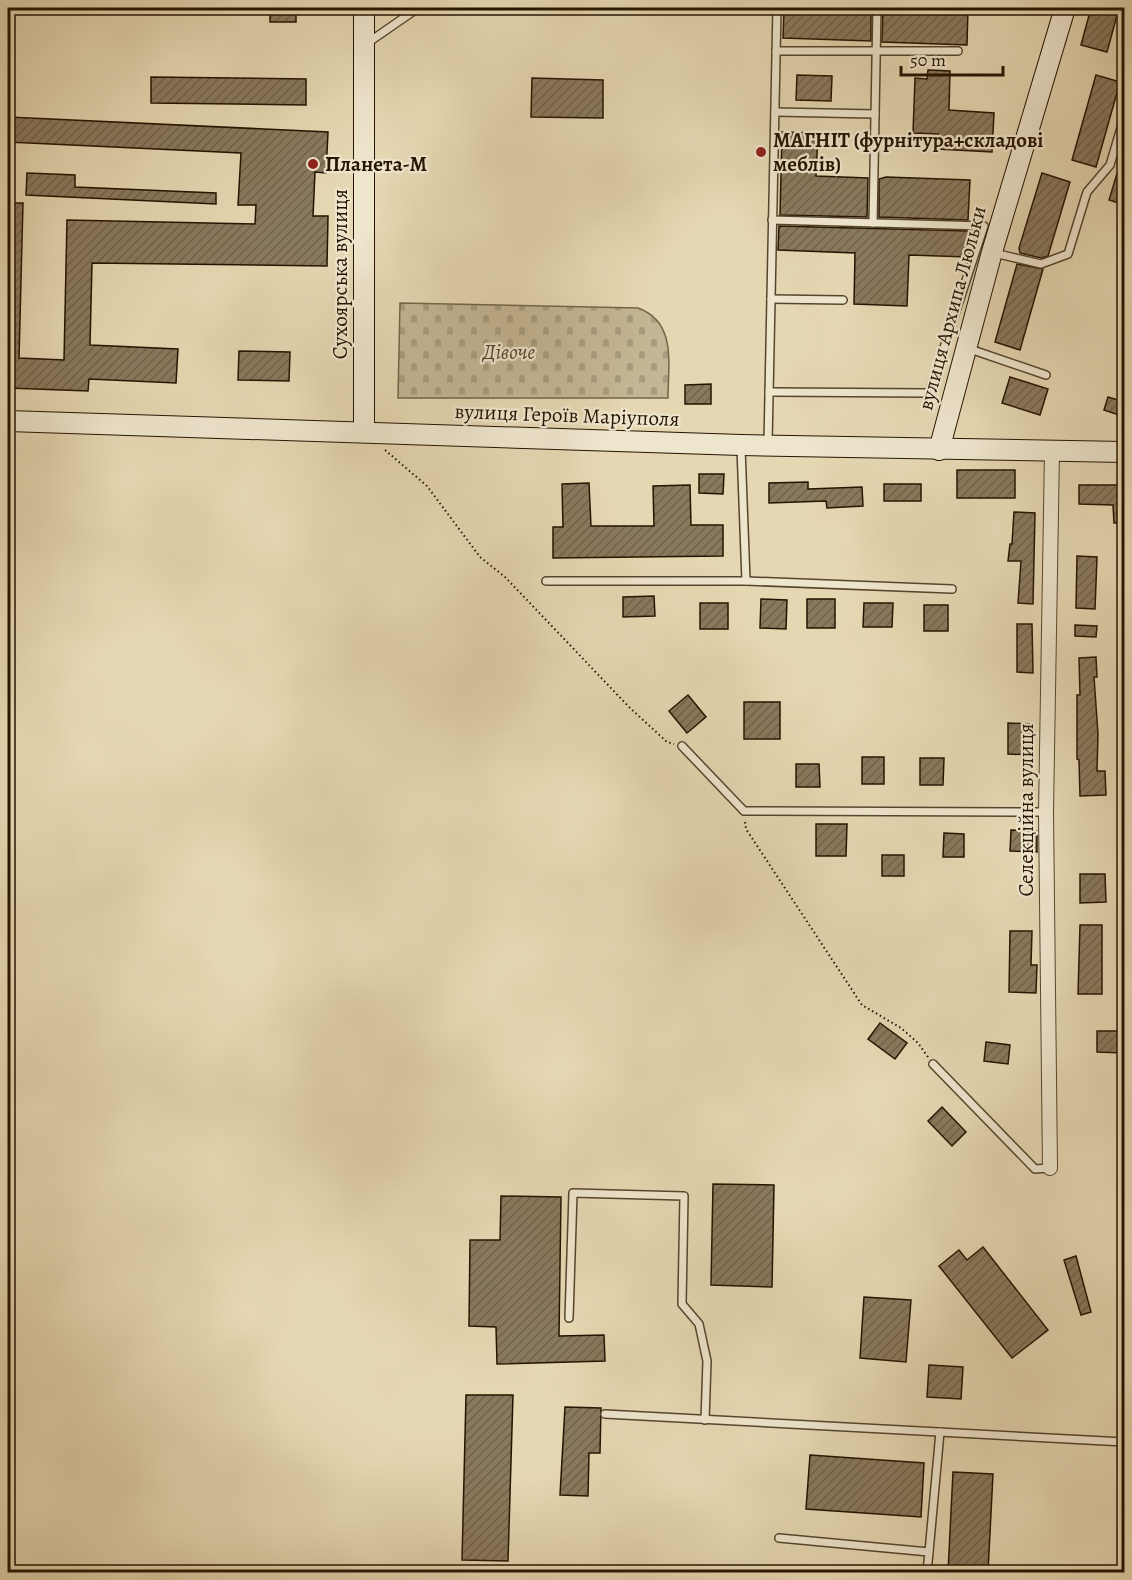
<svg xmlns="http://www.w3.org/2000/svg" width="1132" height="1580" viewBox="0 0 1132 1580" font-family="Alegreya,serif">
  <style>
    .cemetery { fill: url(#cemetery-stones); stroke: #74654a; stroke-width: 1.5 }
    .building { fill: url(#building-hatch); stroke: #251401; stroke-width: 1.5 }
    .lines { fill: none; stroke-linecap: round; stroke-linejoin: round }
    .lane-casing { stroke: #55452d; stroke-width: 10 }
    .street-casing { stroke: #55452d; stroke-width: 16 }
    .secondary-casing { stroke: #251401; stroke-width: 22 }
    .path { stroke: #251401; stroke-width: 2; stroke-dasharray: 1.5 3; stroke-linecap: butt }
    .lane { stroke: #eee5cd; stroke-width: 7 }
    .street { stroke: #eee5cd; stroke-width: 14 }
    .secondary { stroke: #eee5cd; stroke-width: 20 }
    .poi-dot { fill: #8f2418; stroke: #eee5cd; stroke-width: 2 }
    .labels { text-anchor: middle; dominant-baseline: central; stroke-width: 4.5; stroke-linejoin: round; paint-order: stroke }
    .poi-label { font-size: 21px; font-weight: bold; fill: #251401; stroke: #eee5cd; text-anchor: start }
    .street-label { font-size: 21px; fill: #251401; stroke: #eee5cd }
    .park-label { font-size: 21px; font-style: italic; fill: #55452d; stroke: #eee5cd }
  </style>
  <defs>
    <pattern id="cemetery-stones" width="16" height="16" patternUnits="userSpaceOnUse" patternTransform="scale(1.5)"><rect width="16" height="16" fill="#c4b694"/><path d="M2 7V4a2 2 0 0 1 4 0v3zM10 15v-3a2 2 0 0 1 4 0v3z" fill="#a89c7e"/></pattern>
    <pattern id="building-hatch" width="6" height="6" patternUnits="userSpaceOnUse" patternTransform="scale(1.5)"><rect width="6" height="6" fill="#89795d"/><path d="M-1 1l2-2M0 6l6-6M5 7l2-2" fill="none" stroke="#70624a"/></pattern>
  </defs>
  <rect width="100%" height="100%" fill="#e5d7b2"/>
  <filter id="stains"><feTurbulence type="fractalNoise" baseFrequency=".00333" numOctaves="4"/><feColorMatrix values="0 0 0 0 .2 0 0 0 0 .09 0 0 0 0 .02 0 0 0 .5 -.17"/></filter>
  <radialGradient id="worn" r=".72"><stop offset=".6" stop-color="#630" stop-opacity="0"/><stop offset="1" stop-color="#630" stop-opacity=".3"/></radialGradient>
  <!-- cemetery -->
  <path class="cemetery" d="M400,303l238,5c39,14 30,56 30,90h-270z"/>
  <!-- building -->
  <g class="building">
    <rect x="270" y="8" width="26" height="14"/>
    <polygon points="784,8 871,8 871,41 783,38"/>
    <polygon points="883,8 968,8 967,45 882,42"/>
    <polygon points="1091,8 1119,8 1107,52 1081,45"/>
    <polygon points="928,70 950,71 949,110 994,113 992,152 937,149 938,134 913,133 915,78 927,79"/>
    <polygon points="797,75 832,76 831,101 796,100"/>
    <polygon points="1096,75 1120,82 1096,167 1072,160"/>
    <polygon points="151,77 306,79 306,105 151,103"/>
    <polygon points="532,78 603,80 603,118 531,117"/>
    <polygon points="8,117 328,132 326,173 315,172 313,216 328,216 327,266 92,263 90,345 178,349 176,383 89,379 88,391 8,388 8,203 23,203 19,358 64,360 67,220 255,224 256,205 238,205 241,153 8,142"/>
    <polygon points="782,132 818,133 816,176 868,178 867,217 780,215"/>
    <polygon points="1122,157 1125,157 1125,205 1109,200"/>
    <polygon points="27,173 75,175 75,187 216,193 216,204 26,195"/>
    <polygon points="1042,173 1070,182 1048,256 1041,258 1020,253 1019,248"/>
    <polygon points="886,177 970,180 968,220 879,217 879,179"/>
    <polygon points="779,226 968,231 969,254 968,257 909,255 907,306 854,304 855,253 778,250"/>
    <polygon points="1017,264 1043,269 1020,350 995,342"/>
    <polygon points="239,351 290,352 289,381 238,380"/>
    <polygon points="1010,377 1048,389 1040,415 1002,403"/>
    <polygon points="711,384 711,404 685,404 685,385"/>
    <polygon points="1108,397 1125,402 1125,417 1104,410"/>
    <rect x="957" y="470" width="58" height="28"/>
    <polygon points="699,474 724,474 723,494 699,493"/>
    <polygon points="808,482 808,489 862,487 863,506 827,508 826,501 769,503 769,483"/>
    <polygon points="589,483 591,526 654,526 653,486 690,485 691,525 723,525 723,556 553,558 553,527 563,527 562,484"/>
    <rect x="884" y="484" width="37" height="17"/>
    <polygon points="1079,485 1125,485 1125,523 1114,523 1113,505 1079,504"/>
    <polygon points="1014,512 1035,513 1033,604 1018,603 1021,561 1008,561 1010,544 1012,544"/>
    <polygon points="1077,556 1097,557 1095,609 1076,608"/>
    <polygon points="654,596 655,616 623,617 623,597"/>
    <polygon points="761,599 787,600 786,629 760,628"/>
    <rect x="807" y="599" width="28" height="29"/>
    <rect x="700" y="603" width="28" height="26"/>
    <polygon points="864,603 893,603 892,627 863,627"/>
    <rect x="924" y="605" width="24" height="26"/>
    <polygon points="1017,624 1032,624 1033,673 1017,672"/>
    <polygon points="1075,625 1097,626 1096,637 1075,636"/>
    <polygon points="1096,657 1097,677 1094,677 1098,734 1097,771 1105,771 1106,795 1080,796 1079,760 1077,759 1077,695 1080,695 1079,658"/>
    <polygon points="688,695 706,717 687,733 669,711"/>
    <rect x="744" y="702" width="36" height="37"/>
    <polygon points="1008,723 1034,724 1034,755 1008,754"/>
    <rect x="862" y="757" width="22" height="27"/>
    <polygon points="920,758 944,758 943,785 920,785"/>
    <polygon points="796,764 819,764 820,787 796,787"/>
    <polygon points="816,824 847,824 846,856 816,856"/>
    <polygon points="1011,830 1037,831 1037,852 1010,851"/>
    <polygon points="944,833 964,834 964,857 943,857"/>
    <rect x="882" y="855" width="22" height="21"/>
    <polygon points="1080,874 1105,874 1106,902 1080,903"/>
    <polygon points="1080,925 1102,925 1102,994 1078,994"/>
    <polygon points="1010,931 1032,931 1031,965 1037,965 1036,993 1009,992"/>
    <polygon points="880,1023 907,1043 895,1059 868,1039"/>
    <polygon points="1097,1031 1124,1031 1123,1053 1097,1052"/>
    <polygon points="986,1042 1010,1045 1008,1064 984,1061"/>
    <polygon points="942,1107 966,1132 952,1146 928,1121"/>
    <polygon points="713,1184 774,1185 772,1287 711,1285"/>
    <polygon points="501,1196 561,1197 559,1336 604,1335 605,1361 497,1364 496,1327 469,1326 470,1240 500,1240"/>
    <polygon points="983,1247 1048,1330 1012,1358 939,1266 959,1250 967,1260"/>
    <polygon points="1076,1256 1091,1312 1081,1315 1064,1260"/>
    <polygon points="864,1297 911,1300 906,1362 860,1358"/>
    <polygon points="929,1365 963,1367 961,1399 927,1397"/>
    <polygon points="466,1395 513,1395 508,1561 462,1560"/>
    <polygon points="565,1407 601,1408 600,1453 589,1453 588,1496 560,1495"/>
    <polygon points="810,1455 924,1463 921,1517 806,1509"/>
    <polygon points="953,1472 993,1474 988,1572 948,1572"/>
  </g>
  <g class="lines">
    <defs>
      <g id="lane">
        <polyline points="366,44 418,8"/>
        <polyline points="776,51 958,51"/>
        <polyline points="775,112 875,114"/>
        <polyline points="873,223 877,8"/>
        <polyline points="994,253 1041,264 1068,254 1087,192 1110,165 1124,118"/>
        <polyline points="771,299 843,300"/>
        <polyline points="967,348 1046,375"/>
        <polyline points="769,392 929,393 984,226 772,220"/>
        <polyline points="768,443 777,8"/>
        <polyline points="546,581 746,581 741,448"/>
        <polyline points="746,581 952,589"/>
        <polyline points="682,746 744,811 1046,812"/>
        <polyline points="933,1064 1035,1169 1050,1168"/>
        <polyline points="569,1318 573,1193 684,1196 682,1304 699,1324 707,1361 705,1420"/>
        <polyline points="605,1414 1124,1442"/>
        <polyline points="779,1538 929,1552 940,1432"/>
        <polyline points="927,1572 929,1552"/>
      </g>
      <polyline id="street" points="1050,1168 1046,812 1052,451"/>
      <g id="secondary">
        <polyline points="364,8 364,432"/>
        <polyline points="8,421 741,445 1124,452"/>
        <polyline points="939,450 992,252 1065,8"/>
      </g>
    </defs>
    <!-- lane casing -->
    <use href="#lane" class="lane-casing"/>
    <!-- street casing -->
    <use href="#street" class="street-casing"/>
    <!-- secondary casing -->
    <use href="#secondary" class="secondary-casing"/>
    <!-- path -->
    <g class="path">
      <polyline points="385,450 427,486 480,557 505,577 630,708 667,742 674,744"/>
      <polyline points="745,822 746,829 862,1005 901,1028 918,1043 928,1057"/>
    </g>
    <!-- lane -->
    <use href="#lane" class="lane"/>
    <!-- street -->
    <use href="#street" class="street"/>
    <!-- secondary -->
    <use href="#secondary" class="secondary"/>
  </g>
  <!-- markers -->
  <g class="poi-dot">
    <circle cx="761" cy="152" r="6"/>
    <circle cx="313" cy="164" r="6"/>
  </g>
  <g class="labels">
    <!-- poi labels -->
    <g class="poi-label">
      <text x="773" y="140">МАГНІТ (фурнітура+складові<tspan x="773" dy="24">меблів)</tspan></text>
      <text x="325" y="164">Планета-М</text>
    </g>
    <!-- street labels -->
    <g class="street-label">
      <text transform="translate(340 274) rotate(-90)">Сухоярська вулиця</text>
      <text transform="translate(952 308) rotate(-75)">вулиця Архипа Люльки</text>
      <text transform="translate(567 415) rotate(2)">вулиця Героїв Маріуполя</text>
      <text transform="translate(1026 810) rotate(-90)">Селекційна вулиця</text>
    </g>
    <!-- park labels -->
    <g class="park-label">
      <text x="509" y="352">Дівоче</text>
    </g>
  </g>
  <!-- margin -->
  <rect width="1132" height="1580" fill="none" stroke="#e5d7b2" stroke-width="30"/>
  <rect x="9" y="9" width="1114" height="1562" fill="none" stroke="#251401" stroke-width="3"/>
  <rect x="15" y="15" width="1102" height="1550" fill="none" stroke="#251401" stroke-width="1.5"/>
  <!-- scale -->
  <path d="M901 66v9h102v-9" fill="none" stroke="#251401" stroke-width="3"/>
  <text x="910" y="66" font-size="18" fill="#251401" stroke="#eee5cd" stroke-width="4.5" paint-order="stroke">50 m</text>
  <rect width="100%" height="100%" filter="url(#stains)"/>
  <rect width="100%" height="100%" fill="url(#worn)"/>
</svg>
